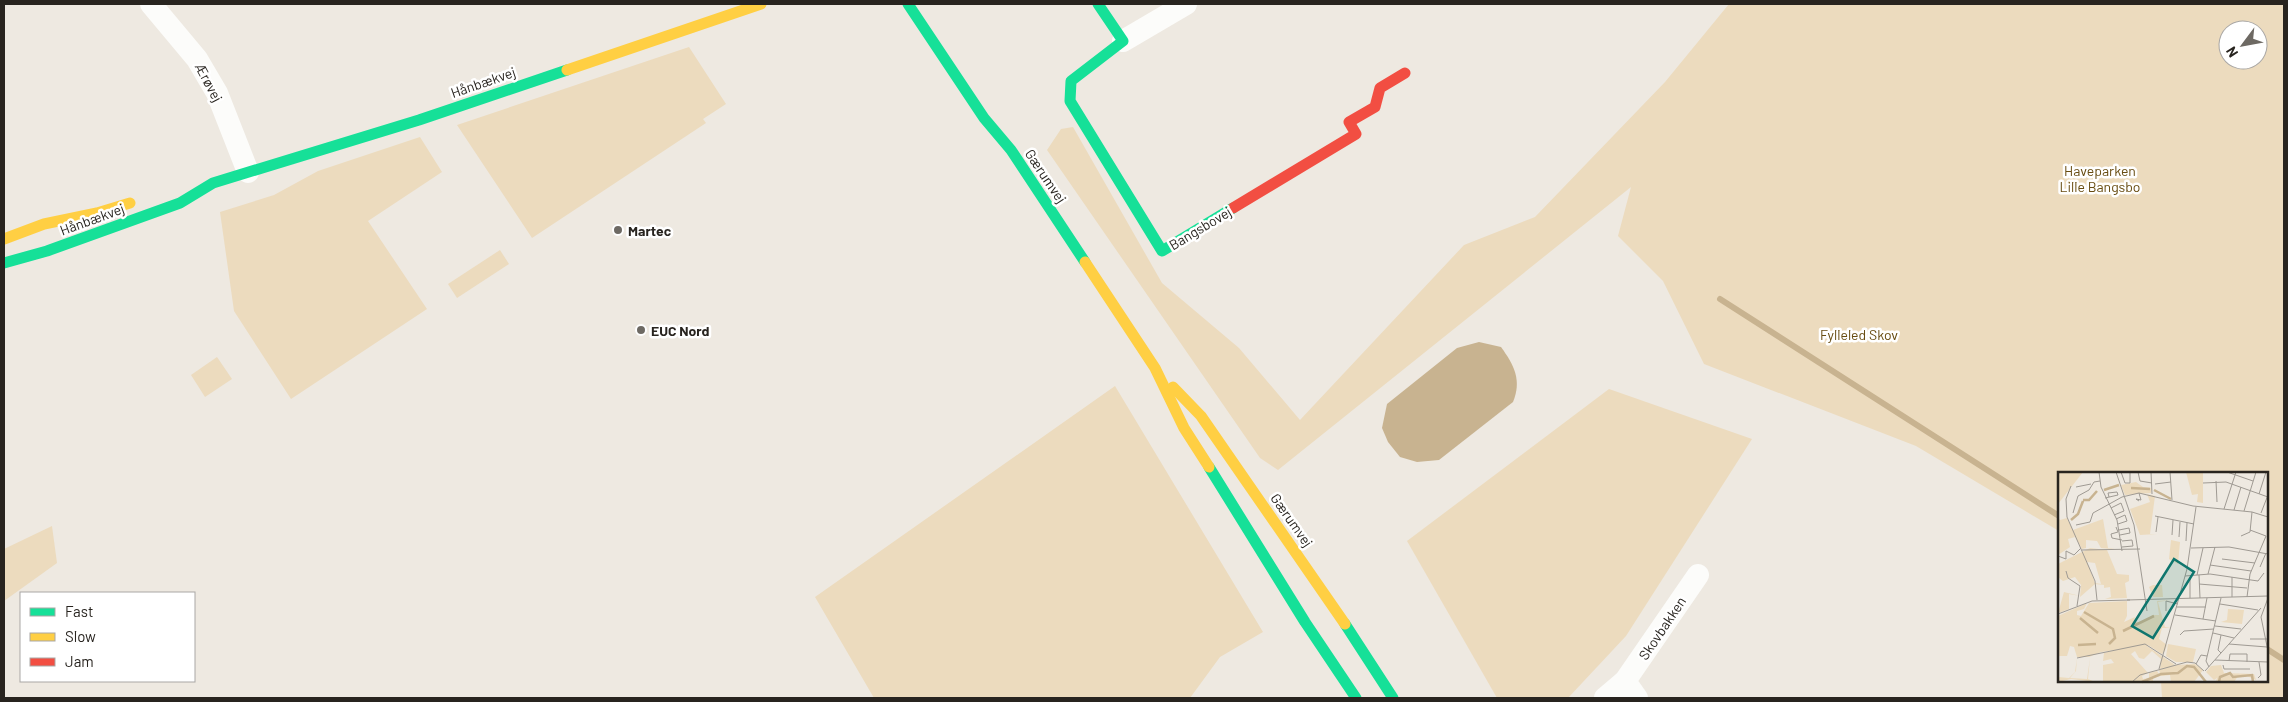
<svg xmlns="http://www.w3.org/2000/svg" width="2288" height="702" viewBox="0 0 2288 702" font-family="Barlow,sans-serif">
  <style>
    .green { fill: #ecdbbe; fill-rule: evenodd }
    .water { fill: #c8b390 }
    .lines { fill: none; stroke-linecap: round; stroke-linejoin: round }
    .stream { stroke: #c8b390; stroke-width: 6 }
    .street { stroke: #fcfcfa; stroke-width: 22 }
    .fast { stroke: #16e098; stroke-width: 11 }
    .slow { stroke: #ffcf43; stroke-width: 11 }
    .jam { stroke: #f24e42; stroke-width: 11 }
    .poi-dot { fill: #6d6963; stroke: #fff; stroke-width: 2 }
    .labels { text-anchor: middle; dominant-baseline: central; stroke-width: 5; stroke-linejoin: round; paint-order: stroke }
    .street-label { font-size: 14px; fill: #28241f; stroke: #fff }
    .park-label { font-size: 14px; fill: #684c11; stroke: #fff }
    .poi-label { font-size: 14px; font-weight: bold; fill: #28241f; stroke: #fff; text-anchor: start }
    .inset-river { fill: none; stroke: #c8b390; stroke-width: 2.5 }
    .inset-road { fill: none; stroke: #9f9a93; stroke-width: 1 }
    .view { fill: #0f766e; fill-opacity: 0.15; stroke: #0f766e; stroke-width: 2.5 }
    .inset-edge { fill: none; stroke: #28241f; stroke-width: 2.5 }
  </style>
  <rect width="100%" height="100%" fill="#eee9e1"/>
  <!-- green -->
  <g class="green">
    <path d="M1729,4h555v694h-122l-1,-17h106v-208h-208v58l-143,-85 -212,-82 -41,-83 -45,-45 13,-49 -353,283 -18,-12 -213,-308 14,-21 12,-2 89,156 77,65 61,72 164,-175 71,-28 130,-135zM2228,30h30v30h-30z"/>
    <polygon points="689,47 726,104 703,119 706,123 532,238 457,125"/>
    <polygon points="420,137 442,172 368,221 427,309 291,399 234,311 220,212 274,195 318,171"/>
    <polygon points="500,250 509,264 457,298 448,284"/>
    <polygon points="217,357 232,379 205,397 191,375"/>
    <polygon points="1115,386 1263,632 1220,657 1190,698 874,698 815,597"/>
    <polygon points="1609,389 1752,439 1626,636 1568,698 1497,698 1407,541"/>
    <polygon points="52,526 57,563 4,601 4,549"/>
  </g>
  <!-- water -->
  <path class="water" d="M1479,342l22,5c13,18 21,33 12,55l-74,58 -22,2 -17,-5 -12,-15 -6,-14 5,-24 70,-56z"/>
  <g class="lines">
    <!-- stream -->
    <g class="stream">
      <polyline points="1720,299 2059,516"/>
      <polyline points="2267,649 2284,660"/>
    </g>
    <!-- street -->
    <g class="street">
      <polyline points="151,4 197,59 217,93 248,172"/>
      <polyline points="1123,41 1186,4"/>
      <polyline points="1625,681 1637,698"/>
      <polyline points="1605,698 1625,681 1698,575"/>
    </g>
    <!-- fast -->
    <g class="fast">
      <polyline points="908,4 984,118 1011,150 1085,262"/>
      <polyline points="1098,4 1123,41 1071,81 1070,101 1162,251 1233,208"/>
      <polyline points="4,263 47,251 180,203 213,183 419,120 567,70"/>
      <polyline points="1209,467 1305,622 1356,698"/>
      <polyline points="1345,624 1393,698"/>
    </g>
    <!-- slow -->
    <g class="slow">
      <polyline points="567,70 761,4"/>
      <polyline points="4,239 44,224 97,213 130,203"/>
      <polyline points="1085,262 1155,368 1184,428 1209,467"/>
      <polyline points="1173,387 1201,416 1345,624"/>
    </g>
    <!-- jam -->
    <polyline class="jam" points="1233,208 1356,134 1349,122 1375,107 1380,88 1405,73"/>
  </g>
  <!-- markers -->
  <g class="poi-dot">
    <circle cx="618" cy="230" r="5"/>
    <circle cx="641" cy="330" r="5"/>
  </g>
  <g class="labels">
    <!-- street labels -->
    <g class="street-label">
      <text transform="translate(209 82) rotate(62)">Ærøvej</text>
      <text transform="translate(483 82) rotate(-19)">Hånbækvej</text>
      <text transform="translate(1046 176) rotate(56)">Gærumvej</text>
      <text transform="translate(92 219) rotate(-20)">Hånbækvej</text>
      <text transform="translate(1200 228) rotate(-31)">Bangsbovej</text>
      <text transform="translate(1292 520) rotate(55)">Gærumvej</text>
      <text transform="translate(1662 628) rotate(-56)">Skovbakken</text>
    </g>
    <!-- park labels -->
    <g class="park-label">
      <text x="2100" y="170">Haveparken<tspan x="2100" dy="16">Lille Bangsbo</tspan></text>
      <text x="1859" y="334">Fylleled Skov</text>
    </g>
    <!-- poi labels -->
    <g class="poi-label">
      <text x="628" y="230">Martec</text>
      <text x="651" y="330">EUC Nord</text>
    </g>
  </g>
  <!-- overview -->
  <g transform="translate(2058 472)">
    <rect width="210" height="210" fill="#eee9e1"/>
    <path d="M0,0h25l-25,32zM128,0h17v31l-6,-1 1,-8 -6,1zM78,10l7,5 9,1 -1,5 -26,2 -4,-10zM89,22l8,2 -5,38h7l-17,1 -10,-26 20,-7zM0,45l2,3 7,-2 6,12 30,-11 5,29 13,2 -20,-2 -4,-7 -11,-1v8l-4,1 -7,-12 -7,2 2,8 -12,8zM113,68l9,2 -2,22 -9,-5zM32,76l17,2 10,24 12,1v6l-4,2 2,15 -22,1 6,-2 -1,-10 -6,1v-3l-9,-1 -15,13 1,-12 -6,-8 -12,4 -5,-4v-13zM29,90l8,1 6,21 -6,-1zM95,113h9l1,12h-10l-4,-10zM6,120l16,4 -11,-2v15l-11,4zM113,128l-13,2 7,25 6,1h-9l-3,11 8,6 -2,6 -3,3 -14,-9 -1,1 28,19 20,-1 8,6 -9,12h-23l-1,-7 -9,1 -2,-6 6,-2 -5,1 1,-10 -9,-8 -8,8 -5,-1 -4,-7 -4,3 17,19 -6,3 1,3 6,-1v-5l8,-2 3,5 -7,2v4h-50v-17l11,-2 -3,-4 -8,2 1,-8 11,-3 -14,2 -12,5h-12l-3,-10 -4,-1 -3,10h-9v-40l29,-13 -3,6 -7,2v4l4,1 8,-13 38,-2v15l-3,6 11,-5 -1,5h7l12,-7h6l-2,-14zM170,137l16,1 -2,14 -21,-2 6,-2zM110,172l28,5 -3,13h-17l-10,-6zM19,186l-1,13 -6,7 17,1 3,-21 -2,21 7,3 -24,-3 -13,3v-5l11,1 6,-6zM163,193l3,8 30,1 2,6 -9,-4h-9l-4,6h-18l1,-4 -3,2 -8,-8 5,-6z" fill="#ecdbbe" fill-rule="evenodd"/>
    <path class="inset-river" d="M73,16l19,1M46,18l15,-5M96,18l17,9M25,28h6l8,-9M13,48l7,-6 5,-13M26,140l29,17 2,9 -6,6M22,146l18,15M65,159l31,-15M20,173l18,-1M84,210l19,-8 17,-1 9,-7 7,1 12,15M161,210l1,-5 10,-4 3,4 19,-2 1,7"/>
    <path class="inset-road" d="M41,0l2,15 16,33 5,31M58,0l18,53 13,86M63,0l4,11h5v-11M80,0l2,9 12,2M93,0l1,22M112,0l2,28M169,0l26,9M158,9l1,21M145,11l23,-1 42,15M97,12l16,-2M13,14l-5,13 1,18 28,64 2,19M18,15l15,-3M201,22l7,-22M47,26l13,-3 -1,-3 -9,1 1,4M81,29l-3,-2 5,1 -2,-7M53,36l10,-5 3,8 -10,4M166,37l12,-37M176,38l7,-23M186,39l12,-39M15,41l5,-17 11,-6 5,-8 6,-1M203,41l7,-18M97,44l39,8M58,47l9,-4 2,6 -9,3M18,53l14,-3 3,-9 29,-16 17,-4 54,13 59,6 16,5M58,55l2,5 -7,2 1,4 10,2M61,58l10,-2 1,5 -10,2M192,58l16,6M98,60l2,-15M114,63l1,-15M183,64l9,-4 2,-20M121,65l1,-15M128,69l1,-18M64,75l11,-1 -1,-6 -10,1M133,76l38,-1 39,7M24,78l58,-1M0,84l8,3v-8l8,4 7,-7M164,87l33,4M152,93l41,6M202,95l6,-14M8,99l2,7 12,8 -3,20M150,102l7,-27M139,103l6,-27M141,103l1,23M127,104l25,-2 48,7 6,-8M141,112l48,4M174,125v-20M189,125l3,-23 16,-38M132,126v-21M210,126l-7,19 7,34M69,128l141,-4M162,132l38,6M119,135h29M108,139v-10l12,3M0,142l34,-13 38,-1M117,143l41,6M145,147l4,-21M157,154l26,3M155,161l21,5M122,163l4,-4 30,-2M192,167h17M171,172l38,3M163,181l-3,-3 3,-15M19,186l68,-14 31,20M157,188l53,2M171,189l1,-7h17v8M138,192l5,-9 6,1M165,193l1,4h26M151,195l-3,-6 15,-63M101,197l28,-100 9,-62M147,199l56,-63M200,206l3,-3 -2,-13M74,210l8,-7 47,-13 8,1 9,8"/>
    <path class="view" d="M116,87l20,13 -41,66 -21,-12z"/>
    <rect width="210" height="210" class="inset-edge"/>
  </g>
  <!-- border -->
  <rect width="2288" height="702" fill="none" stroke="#28241f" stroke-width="10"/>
  <!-- legend -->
  <rect x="20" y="592" width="175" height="90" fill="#ffffff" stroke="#a9a7a5"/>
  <rect x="30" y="608" width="25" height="8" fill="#16e098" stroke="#a9a7a5"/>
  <text x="65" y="617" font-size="15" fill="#28241f">Fast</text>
  <rect x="30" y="633" width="25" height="8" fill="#ffcf43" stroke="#a9a7a5"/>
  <text x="65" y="642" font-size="15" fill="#28241f">Slow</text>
  <rect x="30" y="658" width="25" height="8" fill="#f24e42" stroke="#a9a7a5"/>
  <text x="65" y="667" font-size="15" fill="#28241f">Jam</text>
  <!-- north arrow -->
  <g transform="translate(2243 45) rotate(238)"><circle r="24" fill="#ffffff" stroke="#a9a7a5"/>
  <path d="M0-4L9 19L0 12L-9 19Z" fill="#6d6963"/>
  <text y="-8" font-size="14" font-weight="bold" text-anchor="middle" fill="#28241f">N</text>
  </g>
</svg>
